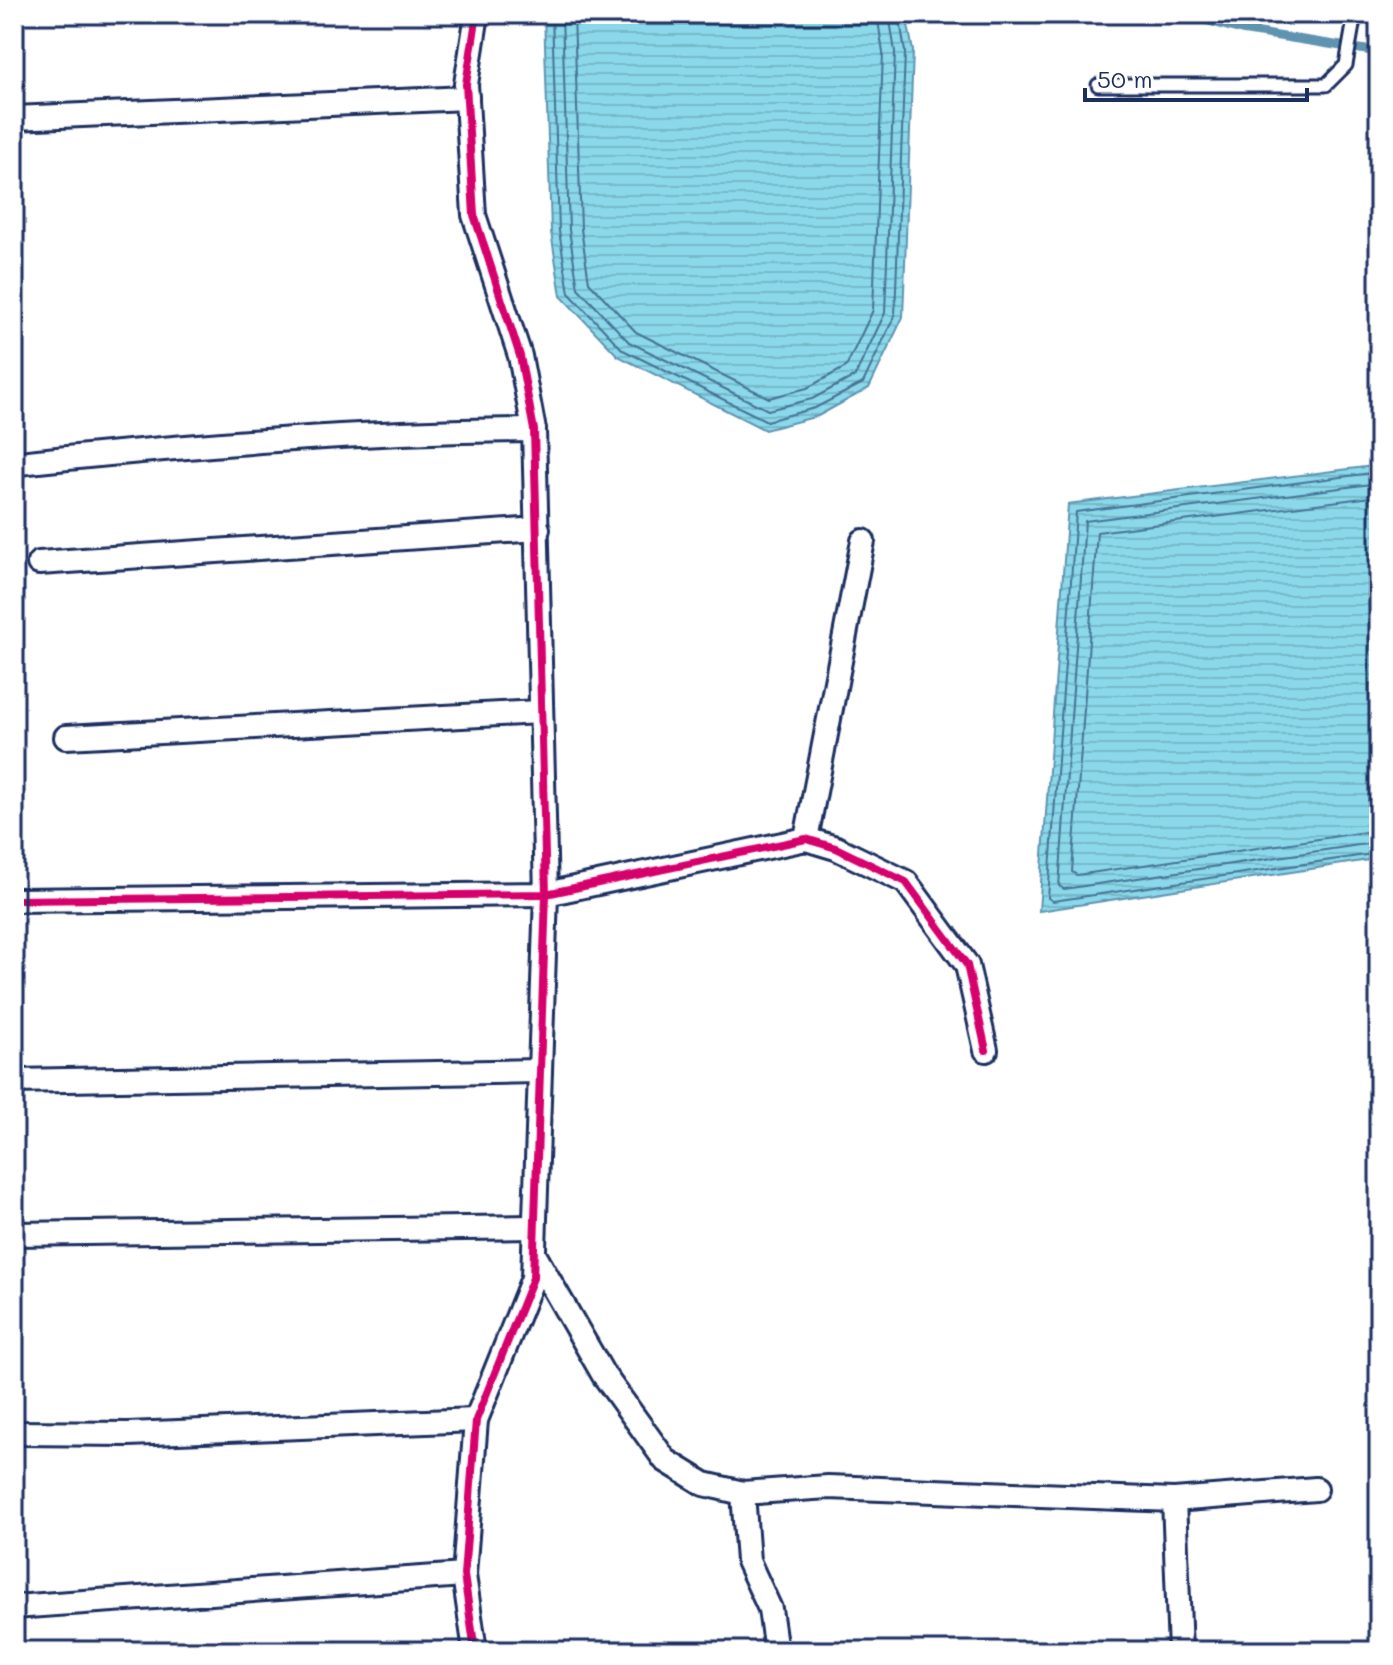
<svg xmlns="http://www.w3.org/2000/svg" width="1393" height="1665" viewBox="0 0 1393 1665" font-family="Mali,sans-serif">
  <style>
    .water { fill: url(#water-rules); stroke: #5e94b1; stroke-width: 2 }
    .lines { fill: none; stroke-linecap: round; stroke-linejoin: round }
    .shore { stroke: #477396; stroke-width: 2 }
    .stream { stroke: #5e94b1; stroke-width: 9 }
    .lane-casing { stroke: #1b2f5e; stroke-width: 17 }
    .street-casing { stroke: #1b2f5e; stroke-width: 28 }
    .lane { stroke: #fff; stroke-width: 11 }
    .street { stroke: #fff; stroke-width: 22 }
    .cycleway-casing { stroke: #fff; stroke-width: 13 }
    .cycleway { stroke: #d6006c; stroke-width: 8 }
  </style>
  <defs>
    <pattern id="water-rules" width="6" height="5" patternUnits="userSpaceOnUse" patternTransform="scale(2)"><rect width="6" height="5" fill="#8ad8e9"/><path d="M0 2.5h6" fill="none" stroke="#76baca"/></pattern>
  </defs>
  <rect width="100%" height="100%" fill="#fff"/>
  <filter id="ink" filterUnits="userSpaceOnUse"><feTurbulence type="fractalNoise" baseFrequency=".0125" numOctaves="2"/><feDisplacementMap in="SourceGraphic" scale="16" xChannelSelector="R" yChannelSelector="G"/><feConvolveMatrix kernelMatrix="1 2 1 2 8 2 1 2 1" color-interpolation-filters="sRGB"/></filter>
  <g filter="url(#ink)">
    <!-- water -->
    <g class="water">
      <polygon points="544,14 906,14 913,51 903,317 869,388 818,416 765,430 618,356 561,296 551,232"/>
      <polygon points="1379,458 1379,883 1375,859 1039,911 1068,504 1373,466"/>
    </g>
    <g class="lines">
      <!-- shore -->
      <g class="shore">
        <polyline points="552,14 559,231 569,293 623,350 767,421 815,408 863,383 895,315 905,52 899,14"/>
        <polyline points="562,14 569,230 578,288 629,342 768,410 812,399 855,376 885,313 895,52 889,14"/>
        <polyline points="574,14 581,229 589,282 636,332 769,398 807,388 846,367 873,310 883,53 877,14"/>
        <polyline points="1379,472 1076,512 1048,898 1053,901 1379,853"/>
        <polyline points="1379,483 1085,521 1059,886 1064,889 1379,842"/>
        <polyline points="1379,496 1097,532 1072,872 1077,875 1379,830"/>
      </g>
      <!-- stream -->
      <polyline class="stream" points="1184,14 1241,30 1379,52"/>
      <defs>
        <polyline id="lane" points="1098,85 1326,85 1346,65 1355,14"/>
        <g id="street">
          <polyline points="14,118 467,98"/>
          <path d="M19,463c171,-18 343,-32 515,-33"/>
          <polyline points="39,563 538,529"/>
          <polyline points="66,737 539,712"/>
          <polyline points="806,839 863,541"/>
          <polyline points="14,900 546,894 806,839 836,848 906,882 967,965 986,1050"/>
          <polyline points="14,1081 540,1071"/>
          <polyline points="14,1234 534,1227"/>
          <polyline points="534,1254 603,1374 665,1460 704,1484 743,1493 828,1487 1174,1500 1316,1489"/>
          <polyline points="14,1433 128,1434 476,1420"/>
          <polyline points="743,1493 748,1561 770,1609 776,1651"/>
          <polyline points="1174,1500 1180,1651"/>
          <polyline points="14,1607 464,1575"/>
          <polyline points="475,1651 464,1575 476,1420 533,1278 546,894 534,430 520,356 474,215 466,84 477,14"/>
        </g>
      </defs>
      <!-- lane casing -->
      <use href="#lane" class="lane-casing"/>
      <!-- street casing -->
      <use href="#street" class="street-casing"/>
      <!-- lane -->
      <use href="#lane" class="lane"/>
      <!-- street -->
      <use href="#street" class="street"/>
      <defs>
        <g id="cycleway">
          <polyline points="14,900 546,894 806,839 836,848 906,882 967,965 986,1050"/>
          <polyline points="475,1651 464,1575 476,1420 533,1278 546,894 534,430 520,356 474,215 466,84 477,14"/>
        </g>
      </defs>
      <!-- cycleway casing -->
      <use href="#cycleway" class="cycleway-casing"/>
      <!-- cycleway -->
      <use href="#cycleway" class="cycleway"/>
    </g>
  </g>
  <!-- margin -->
  <rect width="1393" height="1665" fill="none" stroke="#fff" stroke-width="48"/>
  <rect x="24" y="24" width="1345" height="1617" fill="none" stroke="#1b2f5e" stroke-width="3" filter="url(#ink)"/>
  <!-- scale -->
  <path d="M1085 88v12h222v-12" fill="none" stroke="#1b2f5e" stroke-width="4"/>
  <text x="1097" y="88" font-size="24" fill="#1b2f5e" stroke="#ffffff" stroke-width="6" paint-order="stroke">50 m</text>
</svg>
